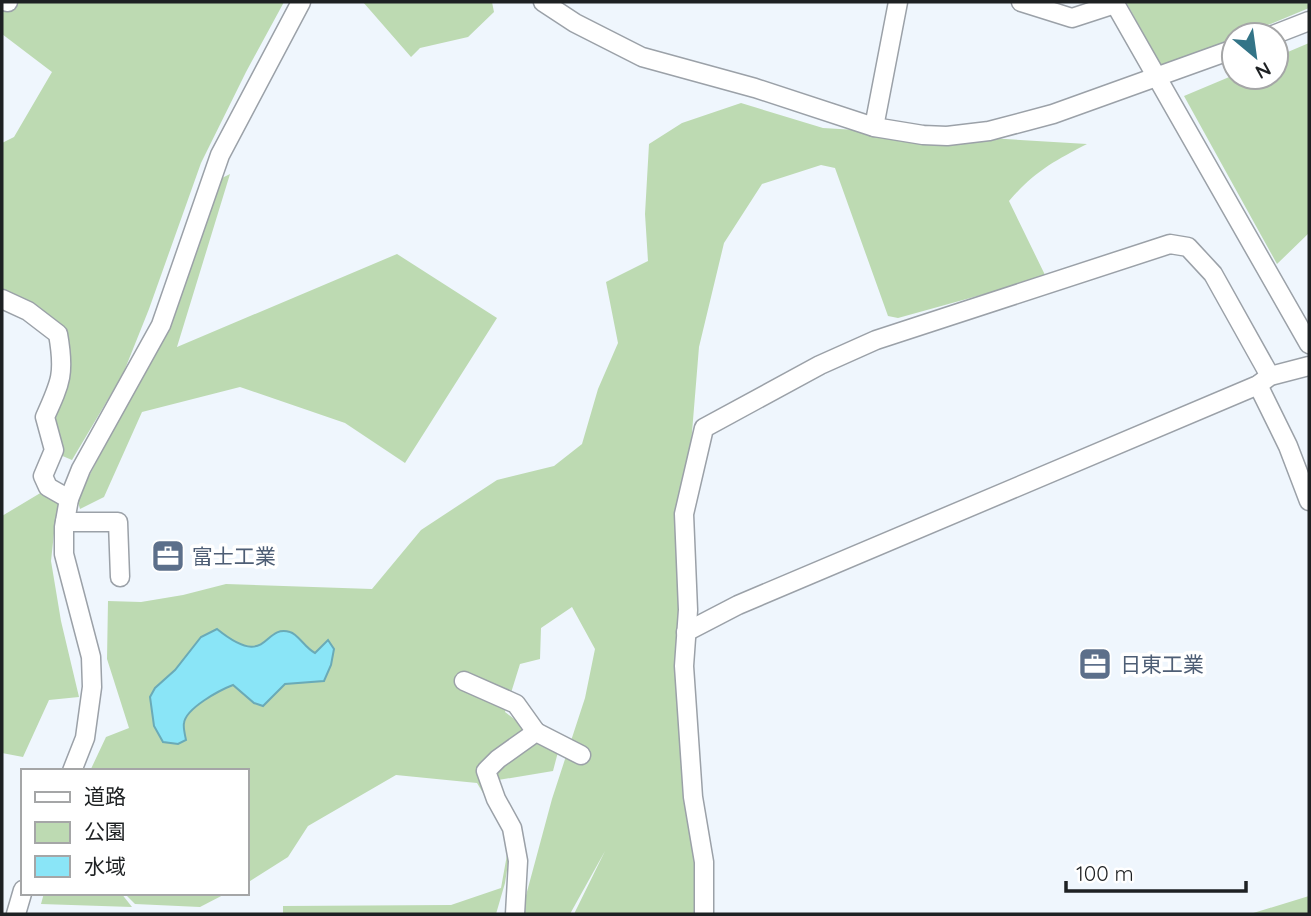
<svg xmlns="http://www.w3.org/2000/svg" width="1311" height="916" viewBox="0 0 1311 916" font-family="Quicksand,'Noto Sans JP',sans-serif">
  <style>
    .green { fill: #bddab2 }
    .water { fill: #8ae5f7; stroke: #6aaab7; stroke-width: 2 }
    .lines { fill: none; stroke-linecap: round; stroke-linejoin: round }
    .minor-casing { stroke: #9ba1a8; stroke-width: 21 }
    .minor { stroke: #fff; stroke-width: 18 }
    .labels { text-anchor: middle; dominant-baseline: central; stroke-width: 7; stroke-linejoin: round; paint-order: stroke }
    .service-label { font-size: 21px; fill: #4e5e75; stroke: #fff; text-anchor: start }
  </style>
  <rect width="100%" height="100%" fill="#eff6fd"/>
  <!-- green -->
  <g class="green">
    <polygon points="2,2 284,2 246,72 201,163 149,309 123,374 72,460 53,452 49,430 59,332 2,298 2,143 14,137 52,72 2,34"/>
    <polygon points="363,2 492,2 494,12 468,37 420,48 411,57"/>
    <polygon points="1126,2 1309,2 1309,8 1244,35 1234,35 1234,39 1163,69"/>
    <polygon points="1309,43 1309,233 1277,264 1184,96 1234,75 1234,77 1276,77 1276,57"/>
    <path d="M741,103l82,25 264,16c-33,17 -53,28 -78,57l37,76 -148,41 -10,-2 -53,-148 -14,-3 -59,19 -38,59 -25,104 -15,183 19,384h-129l31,-63 -35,63h-49l31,-115 33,-101 10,-49 -23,-42 -31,21 -1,31 -20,5 -15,48 53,40 -5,19 -73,12 32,55 -7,45 -9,31h-213v-8l168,-1 50,-17 9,-50 -33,-55 -81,-8 -88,51 -20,31 -41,26v-112h-157l16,-34 23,-9 -22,-69 1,-58 33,1 42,-7 43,-11 146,5 49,-59 76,-50 57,-14 28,-22 16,-55 20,-46 -12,-61 42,-21 -3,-47 4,-70 33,-21z"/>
    <polygon points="230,174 177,347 397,254 497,318 405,463 345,423 240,387 142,412 104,497 80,509 77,499 127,404 220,179"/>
    <polygon points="47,489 62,501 55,524 51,561 61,621 79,697 49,700 23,757 2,753 2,516"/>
    <polygon points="44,893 121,893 132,907 41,904"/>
    <polygon points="124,893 227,893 200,907 135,904"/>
    <polygon points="1309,896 1309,914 1250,914"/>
  </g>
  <!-- water -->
  <path class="water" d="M217,629c52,42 45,-5 73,3 8,2 15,16 25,21l13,-13 6,9 -3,16 -7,16 -39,3 -22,22 -9,-3 -21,-18c-13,5 -47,23 -49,38 -1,4 1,12 2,17l-8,4 -15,-2 -9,-16 -4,-29 5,-9 20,-18 26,-33z"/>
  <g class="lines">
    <defs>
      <g id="minor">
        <polyline points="7,2 8,2"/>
        <polyline points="543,2 575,23 642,57 755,88 874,127 923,135 947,136 989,131 1053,114 1234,49"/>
        <polyline points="1021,2 1072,18 1115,4"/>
        <polyline points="1114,2 1309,344"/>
        <polyline points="1273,35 1309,21"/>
        <polyline points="874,127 898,2"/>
        <path d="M2,299l26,12 30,23c7,39 3,48 -13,83l9,33 -11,26 5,11 21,12"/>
        <polyline points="1258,385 1288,446 1309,501"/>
        <polyline points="65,522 118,522 120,577"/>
        <polyline points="686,632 738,605 1258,385 1270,376 1309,366"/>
        <polyline points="464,681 516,704 536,732"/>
        <polyline points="72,771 85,738 92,687 91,657 64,554 64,527 69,499 81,469 161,325 220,155 301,2"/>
        <polyline points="16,914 23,890"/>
        <polyline points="515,914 518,861 512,828 496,799 486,771 498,759 536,732 581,755"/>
        <polyline points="704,914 704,862 693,797 684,666 688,610 684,514 704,428 820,365 876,340 1170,244 1188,247 1213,274 1270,376"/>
      </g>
    </defs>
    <!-- minor casing -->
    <use href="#minor" class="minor-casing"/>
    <!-- minor -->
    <use href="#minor" class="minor"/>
  </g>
  <!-- icons -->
  <defs>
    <symbol id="office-square" viewBox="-11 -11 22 22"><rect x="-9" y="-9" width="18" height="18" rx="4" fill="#5c6f8a" stroke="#fff"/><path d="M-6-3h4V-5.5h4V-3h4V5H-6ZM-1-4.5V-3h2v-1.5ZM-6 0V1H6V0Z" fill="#fff"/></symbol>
  </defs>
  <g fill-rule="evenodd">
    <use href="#office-square" x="149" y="537" width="38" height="38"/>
    <use href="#office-square" x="1076" y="645" width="38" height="38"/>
  </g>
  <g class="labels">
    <!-- service labels -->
    <g class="service-label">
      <text x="192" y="556">富士工業</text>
      <text x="1120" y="664">日東工業</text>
    </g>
  </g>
  <!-- border -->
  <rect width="1311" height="916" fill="none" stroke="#1e2123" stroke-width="7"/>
  <!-- legend -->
  <rect x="21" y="769" width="228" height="126" fill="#ffffff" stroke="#a5a6a7" stroke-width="2"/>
  <rect x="35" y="792" width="35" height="10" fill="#ffffff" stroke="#a5a6a7" stroke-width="2"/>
  <text x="84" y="804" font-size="21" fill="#1e2123">道路</text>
  <rect x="35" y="822" width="35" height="21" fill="#bddab2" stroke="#a5a6a7" stroke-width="2"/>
  <text x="84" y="839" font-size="21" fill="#1e2123">公園</text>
  <rect x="35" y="856" width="35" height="21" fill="#8ae5f7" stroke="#a5a6a7" stroke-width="2"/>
  <text x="84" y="874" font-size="21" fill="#1e2123">水域</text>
  <!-- north arrow -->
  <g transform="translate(1255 56) rotate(151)"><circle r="33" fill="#ffffff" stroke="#a5a6a7" stroke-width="2"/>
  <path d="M0-5L12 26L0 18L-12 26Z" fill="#337487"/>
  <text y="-10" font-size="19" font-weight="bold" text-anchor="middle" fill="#1e2123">N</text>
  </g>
  <!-- scale -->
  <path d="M1066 881v10h180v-10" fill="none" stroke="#1e2123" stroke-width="3.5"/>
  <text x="1076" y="881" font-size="21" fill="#1e2123" stroke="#ffffff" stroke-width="5" paint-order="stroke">100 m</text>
</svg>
